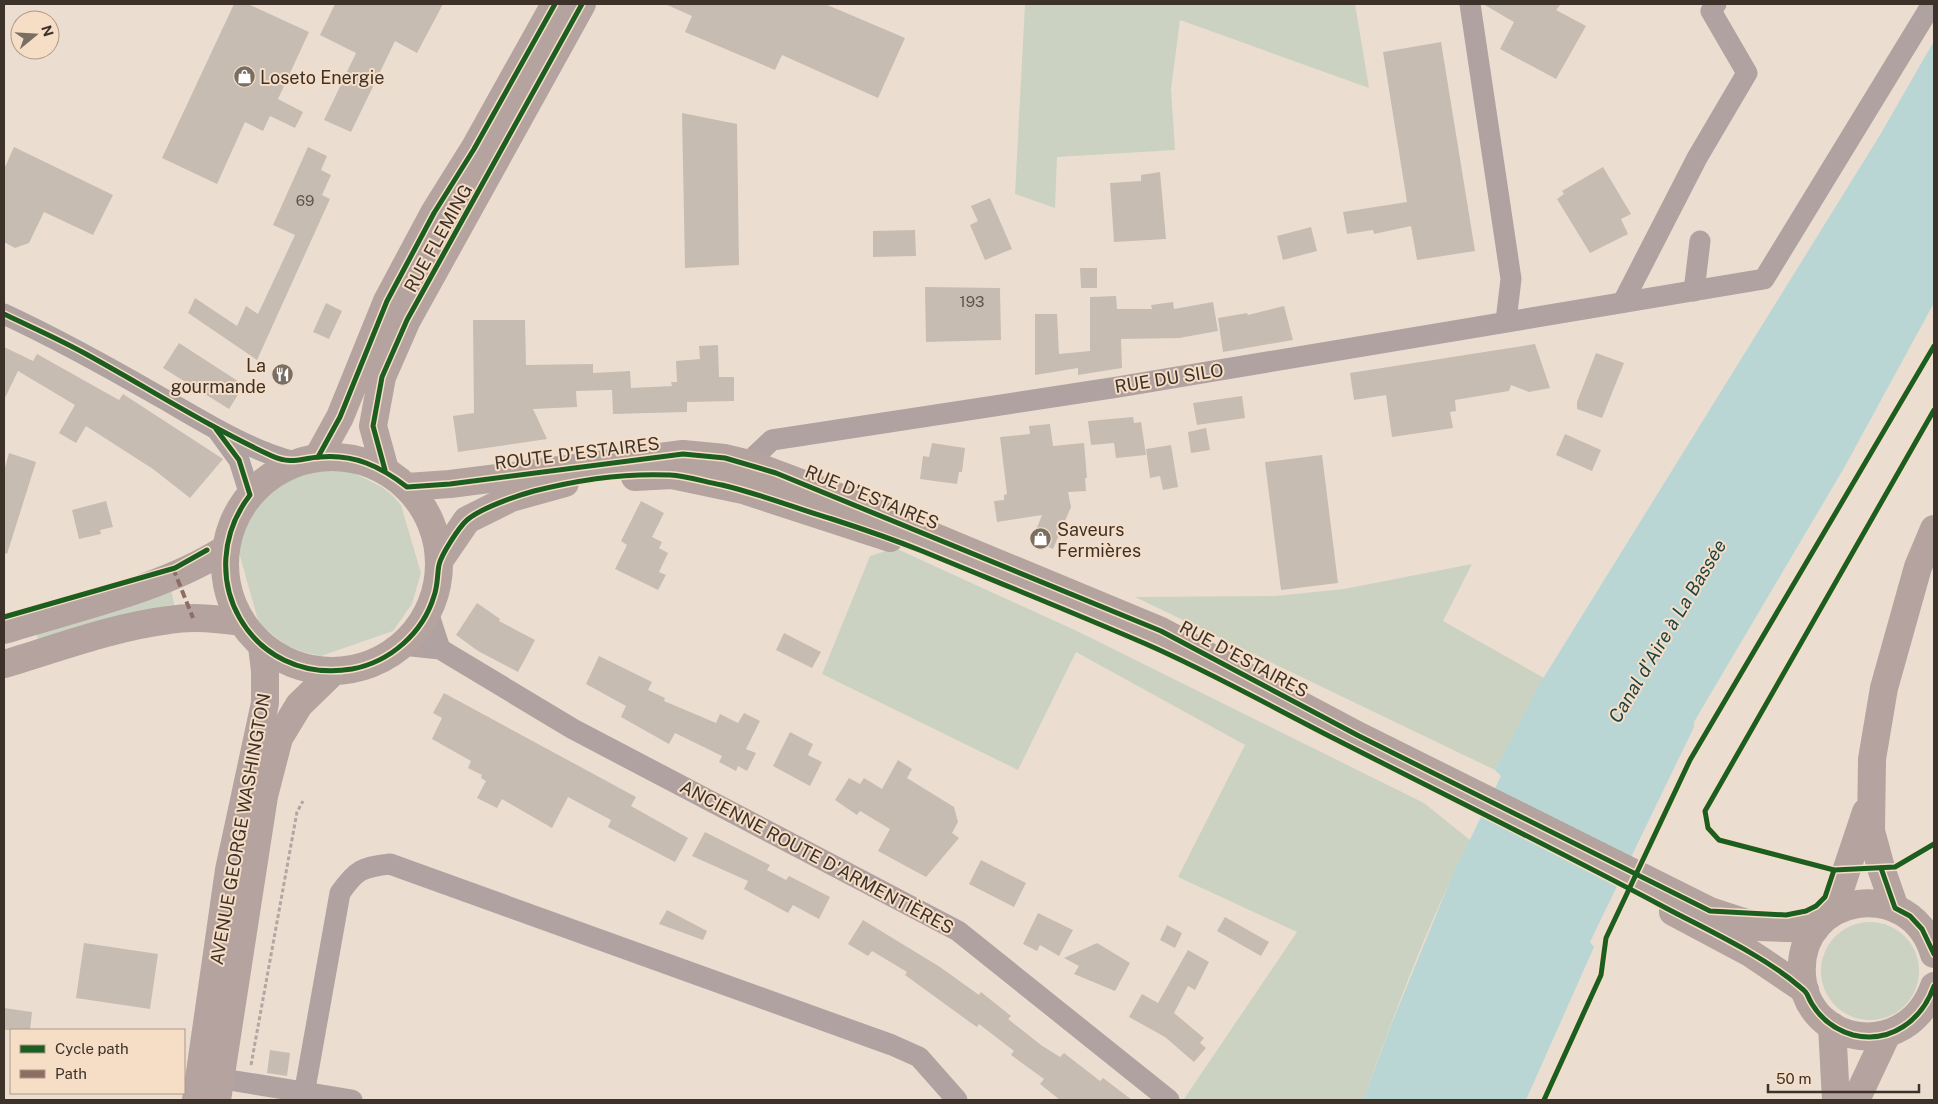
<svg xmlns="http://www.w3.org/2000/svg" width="1938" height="1104" viewBox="0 0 1938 1104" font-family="'Public Sans',sans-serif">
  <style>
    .green { fill: #cbd2c1 }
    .water { fill: #b9d6d4 }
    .building { fill: #c7bcb2 }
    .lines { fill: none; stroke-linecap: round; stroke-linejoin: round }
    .path { stroke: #b1a6a1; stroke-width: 3; stroke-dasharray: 4 2.5; stroke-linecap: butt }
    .minor { stroke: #b0a2a0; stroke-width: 21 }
    .major { stroke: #b4a39e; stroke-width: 28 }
    .quiet { stroke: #8d6e63; stroke-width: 4; stroke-dasharray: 8 4; stroke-linecap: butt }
    .cycleway-casing { stroke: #f6ddc6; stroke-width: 8 }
    .cycleway { stroke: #1b5e20; stroke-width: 5 }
    .labels { text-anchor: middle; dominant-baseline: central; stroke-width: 4; stroke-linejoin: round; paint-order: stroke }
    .number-label { font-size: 15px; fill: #5f544b }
    .poi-label { font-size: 18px; fill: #3c3229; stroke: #f6ddc6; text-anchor: start }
    .street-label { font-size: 18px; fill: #3c3229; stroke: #f6ddc6 }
    .water-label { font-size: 19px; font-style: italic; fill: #1a4547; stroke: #f6ddc6 }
  </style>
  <rect width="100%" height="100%" fill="#ebded1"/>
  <!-- green -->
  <g class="green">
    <polygon points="1025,4 1355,4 1369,88 1180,20 1171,89 1175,150 1057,157 1055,208 1015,194"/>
    <polygon points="314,470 345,471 358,475 382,487 392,495 401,505 421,573 412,604 393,631 321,656 304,652 287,646 259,624 238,549 244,526 264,497 290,479"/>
    <path d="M895,548l184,84 345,171 46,37c-42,83 -75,172 -107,260l-179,-1 113,-167 -119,-55 67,-132 -169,-93 -58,118 -196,-96 48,-118z"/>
    <polygon points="1472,564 1443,621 1544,678 1495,770 1135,597 1275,596 1344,589"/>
    <polygon points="170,586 175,607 43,641 38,639 36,632"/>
    <circle cx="1870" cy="971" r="49"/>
  </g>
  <!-- water -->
  <polygon class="water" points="1934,41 1934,303 1844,468 1694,722 1694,727 1590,942 1594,947 1526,1100 1363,1100 1391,1025 1452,876 1501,776 1495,770 1539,685 1880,135"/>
  <!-- building -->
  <g class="building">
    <polygon points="234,4 248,4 309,32 278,99 303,112 295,128 270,116 263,131 245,122 217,184 162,158"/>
    <polygon points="335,4 443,4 417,53 395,41 351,132 324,120 356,53 320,35"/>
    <polygon points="665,4 825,4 905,38 878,98 782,55 775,70 685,32 692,16"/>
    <polygon points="1483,4 1561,4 1556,10 1586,26 1556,79 1500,49 1514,22"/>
    <polygon points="1441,42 1475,251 1417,260 1411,226 1374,234 1373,230 1347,234 1343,212 1407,202 1383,52"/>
    <polygon points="682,113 737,124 739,265 685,268"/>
    <polygon points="14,147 113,195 93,235 44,212 29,243 15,248 4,242 4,169"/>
    <polygon points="308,147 327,156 321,170 331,175 322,195 330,199 257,360 188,313 195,298 237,326 246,306 258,314 295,235 273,225"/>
    <polygon points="1603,167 1631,214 1621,219 1628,234 1590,253 1557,199 1564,194 1562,191"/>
    <polygon points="1160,172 1166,239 1114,242 1110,183 1141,181 1141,175"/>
    <polygon points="990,198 1012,249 985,260 970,225 978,221 971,206"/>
    <polygon points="1311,227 1317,251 1283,260 1277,236"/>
    <polygon points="915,230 916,256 873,257 873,231"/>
    <polygon points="1080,268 1097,268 1097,288 1081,288"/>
    <polygon points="925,287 1000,288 1001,340 926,342"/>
    <polygon points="1116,296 1117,309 1152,309 1151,305 1173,302 1174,309 1213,302 1218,331 1179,338 1121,339 1122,368 1078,375 1078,368 1035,375 1035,314 1057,314 1059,354 1090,351 1090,297"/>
    <polygon points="326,303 342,311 329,339 313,332"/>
    <polygon points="1284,306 1293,340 1223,352 1218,318 1247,313 1248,315"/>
    <polygon points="473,320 525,320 526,365 593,364 593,373 630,371 631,388 672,386 671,382 677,382 676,361 700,359 699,346 718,345 719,377 734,377 734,401 687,402 687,412 613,414 612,390 576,391 577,407 533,409 547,439 458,452 453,416 474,413"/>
    <polygon points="179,343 244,385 229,409 163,368"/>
    <polygon points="1535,344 1550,388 1529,392 1511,385 1509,391 1455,400 1456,411 1450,412 1453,428 1392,437 1386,395 1354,400 1350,373"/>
    <polygon points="4,347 33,361 37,354 119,400 123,394 223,459 190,498 153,469 86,426 76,443 59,433 75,405 18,371 4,400"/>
    <polygon points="1596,353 1624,363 1602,418 1577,409 1577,402"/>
    <polygon points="1242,396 1245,418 1197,425 1193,403"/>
    <polygon points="1133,417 1134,423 1141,422 1146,455 1116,458 1114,443 1091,445 1088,421"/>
    <polygon points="1050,424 1053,446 1084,443 1087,478 1085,478 1086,491 1068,492 1071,507 1053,549 1032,540 1042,515 997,522 994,501 1004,500 1004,495 1007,494 1000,437 1030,434 1029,426"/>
    <polygon points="1206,428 1210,450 1191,453 1188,432"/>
    <polygon points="1565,434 1601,450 1592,471 1556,455"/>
    <polygon points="932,443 965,448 962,472 959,472 957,484 920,479 923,456 929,457"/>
    <polygon points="1171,445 1178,487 1163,490 1160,476 1150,478 1146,449"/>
    <polygon points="9,453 36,462 7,554 4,553 4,471"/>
    <polygon points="1322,455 1338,583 1281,590 1265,462"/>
    <polygon points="106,501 113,527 100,530 101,534 79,539 72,510"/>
    <polygon points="641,501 664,513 652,537 662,542 659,548 668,553 659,572 666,575 658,590 615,569 627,545 621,541"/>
    <polygon points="477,603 500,619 499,621 535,640 518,672 478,651 456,635"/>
    <polygon points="784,633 821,652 812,668 776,650"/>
    <polygon points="599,656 652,682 648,690 665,698 664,701 716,723 720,714 738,723 744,713 760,721 746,749 756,753 747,771 738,766 736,771 719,762 722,756 675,733 669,744 621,717 626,706 586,684"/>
    <polygon points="444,693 636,797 631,806 688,838 675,862 608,827 611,820 568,797 552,828 502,799 497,808 477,798 486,781 481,778 482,775 468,768 471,761 432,739 442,718 433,713"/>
    <polygon points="790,732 813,744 808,755 822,762 810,786 773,766"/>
    <polygon points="898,760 912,769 907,778 954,807 958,822 952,833 959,838 926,877 878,851 890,829 860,811 857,815 835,800 849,778 860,784 864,778 882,789"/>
    <polygon points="705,832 770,865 767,870 786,880 789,876 830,897 819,919 793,905 788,913 744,889 748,881 692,856"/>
    <polygon points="981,860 1026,883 1014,907 969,884"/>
    <polygon points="667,910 707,931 703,940 659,924"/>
    <polygon points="1038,913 1073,930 1059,956 1040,945 1037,951 1023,944"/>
    <polygon points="1225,917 1269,942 1261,956 1217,931"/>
    <polygon points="863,920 940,967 979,995 981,992 1011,1016 1008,1019 1041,1045 1060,1057 1064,1053 1100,1081 1103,1078 1132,1100 1060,1100 1040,1084 1044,1079 1011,1055 1014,1051 979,1024 977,1027 971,1023 905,975 907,972 872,951 868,956 848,944"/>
    <polygon points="1167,925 1182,933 1175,948 1160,940"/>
    <polygon points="84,943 158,954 150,1009 76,998"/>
    <polygon points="1097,943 1130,963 1115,991 1074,974 1079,966 1064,958"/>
    <polygon points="1188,950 1209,962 1195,990 1188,986 1174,1013 1204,1038 1200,1043 1206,1048 1194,1062 1165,1037 1129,1017 1142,994 1158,1003"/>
    <polygon points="4,1008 32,1012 30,1030 4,1030"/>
    <polygon points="270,1050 290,1053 287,1076 267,1073"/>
  </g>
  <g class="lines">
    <!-- path -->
    <polyline class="path" points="251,1065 297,812 303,801"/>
    <!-- minor -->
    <g class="minor">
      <polyline points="1470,4 1511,279 1506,321"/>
      <polyline points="1694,291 1700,241"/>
      <polyline points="1623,302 1697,158 1747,73 1711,11 1716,4"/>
      <path d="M4,314c54,25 106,54 158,84 42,24 86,52 133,64"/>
      <polyline points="218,431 239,460 250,495"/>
      <polyline points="746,478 756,455 772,440 1118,387 1764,279 1932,4"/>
      <polyline points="428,612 440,649"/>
      <polyline points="402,645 440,649 573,729 958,931 1169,1100"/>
      <polyline points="205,1076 352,1100"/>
      <path d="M303,1100l37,-207c16,-23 22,-26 50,-29l502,181 27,12 38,43"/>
    </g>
    <!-- major -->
    <g class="major">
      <circle cx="332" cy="564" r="107"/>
      <polyline points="318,457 340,417 387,301 434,213 474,149 555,4"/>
      <polyline points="385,470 373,426 382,377 407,320 582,4"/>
      <polyline points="635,477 672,475 743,490 890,538"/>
      <polyline points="407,487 450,484 683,454 725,458 750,464 836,496 1161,631 1359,736 1710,911 1759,927 1815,929"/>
      <polyline points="439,561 467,520 511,498 565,483"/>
      <path d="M4,630c70,-22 159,-41 221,-81"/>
      <path d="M4,664c54,-16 109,-37 165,-44 24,-4 49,-1 73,2"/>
      <polyline points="1895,908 1881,868 1871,831 1872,759 1884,688 1918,567 1934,529"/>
      <polyline points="1673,912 1750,953 1805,990"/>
      <polyline points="1832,913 1866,812"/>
      <path d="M1934,954c-23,-79 -138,-61 -132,21 5,73 106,86 132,11"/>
      <polyline points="1832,1026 1836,1100"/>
      <polyline points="196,1100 229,870 265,703 265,671 262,646"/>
      <polyline points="217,1100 264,796 279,738 299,705 334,671"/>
      <polyline points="1856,1100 1887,1034"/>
    </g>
    <!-- quiet -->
    <polyline class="quiet" points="173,568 193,618"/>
    <defs>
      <g id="cycleway">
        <path d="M4,314c27,13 55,25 82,40 62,34 121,72 186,102 20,9 29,2 48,1 34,-3 60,9 87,30l43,-3 233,-30 42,4 51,15 385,158 198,105 351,175 76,4 20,-4 10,-5 9,-9 9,-27"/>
        <polyline points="1934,410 1705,811 1708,828 1719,840 1834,870 1895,867 1934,844"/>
        <path d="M216,429l23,31 11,35c-61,80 0,191 102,174 38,-7 71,-36 82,-73 4,-11 3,-21 5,-31 2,-10 20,-38 28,-45 14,-12 49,-24 67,-29 43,-11 92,-18 136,-16 17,1 35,7 52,10 38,9 73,23 110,34 31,10 60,20 90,32 75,31 150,61 224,93 64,28 126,63 189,95 110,56 220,110 329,168 43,23 99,48 136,80 9,7 6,7 12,17 9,15 24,26 41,31 38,9 69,-15 81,-49"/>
        <polyline points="318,457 340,417 387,301 434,213 474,149 555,4"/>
        <polyline points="385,470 373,426 382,377 407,320 582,4"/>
        <polyline points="4,617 175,568 207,550"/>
        <polyline points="1881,868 1895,908 1910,916 1922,929 1934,954"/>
        <polyline points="1544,1100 1601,975 1606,938 1690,760 1934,346"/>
      </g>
    </defs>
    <!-- cycleway casing -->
    <use href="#cycleway" class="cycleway-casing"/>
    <!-- cycleway -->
    <use href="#cycleway" class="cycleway"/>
  </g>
  <!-- icons -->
  <defs>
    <symbol id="shop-disc" viewBox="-11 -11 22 22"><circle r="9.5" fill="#796e64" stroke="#f6ddc6"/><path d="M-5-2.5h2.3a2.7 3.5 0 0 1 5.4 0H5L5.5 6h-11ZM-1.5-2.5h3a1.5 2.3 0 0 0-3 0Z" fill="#fff"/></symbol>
    <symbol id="restaurant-disc" viewBox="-11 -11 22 22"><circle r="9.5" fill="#796e64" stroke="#f6ddc6"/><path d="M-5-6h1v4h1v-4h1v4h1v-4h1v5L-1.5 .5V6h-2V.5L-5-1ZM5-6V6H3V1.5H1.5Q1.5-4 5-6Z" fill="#fff"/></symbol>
  </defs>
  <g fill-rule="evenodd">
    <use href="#shop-disc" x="232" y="64" width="25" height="25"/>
    <use href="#restaurant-disc" x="270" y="362" width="25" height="25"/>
    <use href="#shop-disc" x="1028" y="526" width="25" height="25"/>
  </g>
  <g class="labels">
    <!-- number labels -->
    <g class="number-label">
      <text x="305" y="200">69</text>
      <text x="972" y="301">193</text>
    </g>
    <!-- poi labels -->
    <g class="poi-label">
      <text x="260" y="77">Loseto Energie</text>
      <text x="266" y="365" text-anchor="end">La<tspan x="266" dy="21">gourmande</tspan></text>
      <text x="1057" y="529">Saveurs<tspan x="1057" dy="21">Fermières</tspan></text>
    </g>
    <!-- street labels -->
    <g class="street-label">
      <text transform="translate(438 238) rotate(-61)">RUE FLEMING</text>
      <text transform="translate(1169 378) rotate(-9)">RUE DU SILO</text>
      <text transform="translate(577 453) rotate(-7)">ROUTE D'ESTAIRES</text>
      <text transform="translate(872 497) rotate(22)">RUE D'ESTAIRES</text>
      <text transform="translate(1244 659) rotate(28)">RUE D'ESTAIRES</text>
      <text transform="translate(240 829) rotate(-80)">AVENUE GEORGE WASHINGTON</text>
      <text transform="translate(817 857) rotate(28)">ANCIENNE ROUTE D'ARMENTIÈRES</text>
    </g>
    <!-- water labels -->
    <g class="water-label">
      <text transform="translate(1667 631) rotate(-59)">Canal d'Aire à La Bassée</text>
    </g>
  </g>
  <!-- border -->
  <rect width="1938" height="1104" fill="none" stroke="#3c3229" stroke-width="10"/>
  <!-- legend -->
  <rect x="10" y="1029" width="175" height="65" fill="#f6ddc6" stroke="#ac9987"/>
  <rect x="20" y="1045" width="25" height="8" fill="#1b5e20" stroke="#ac9987"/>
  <text x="55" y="1054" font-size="15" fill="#3c3229">Cycle path</text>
  <rect x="20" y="1070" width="25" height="8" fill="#8d6e63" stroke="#ac9987"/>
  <text x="55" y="1079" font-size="15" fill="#3c3229">Path</text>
  <!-- north arrow -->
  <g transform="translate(35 35) rotate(72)"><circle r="24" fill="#f6ddc6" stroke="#ac9987"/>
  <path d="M0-4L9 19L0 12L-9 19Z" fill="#796e64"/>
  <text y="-8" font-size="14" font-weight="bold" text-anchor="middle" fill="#3c3229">N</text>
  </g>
  <!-- scale -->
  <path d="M1768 1084v8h151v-8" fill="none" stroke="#3c3229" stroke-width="2.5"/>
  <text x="1776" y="1084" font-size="15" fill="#3c3229" stroke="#f6ddc6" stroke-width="4" paint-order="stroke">50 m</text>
</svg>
